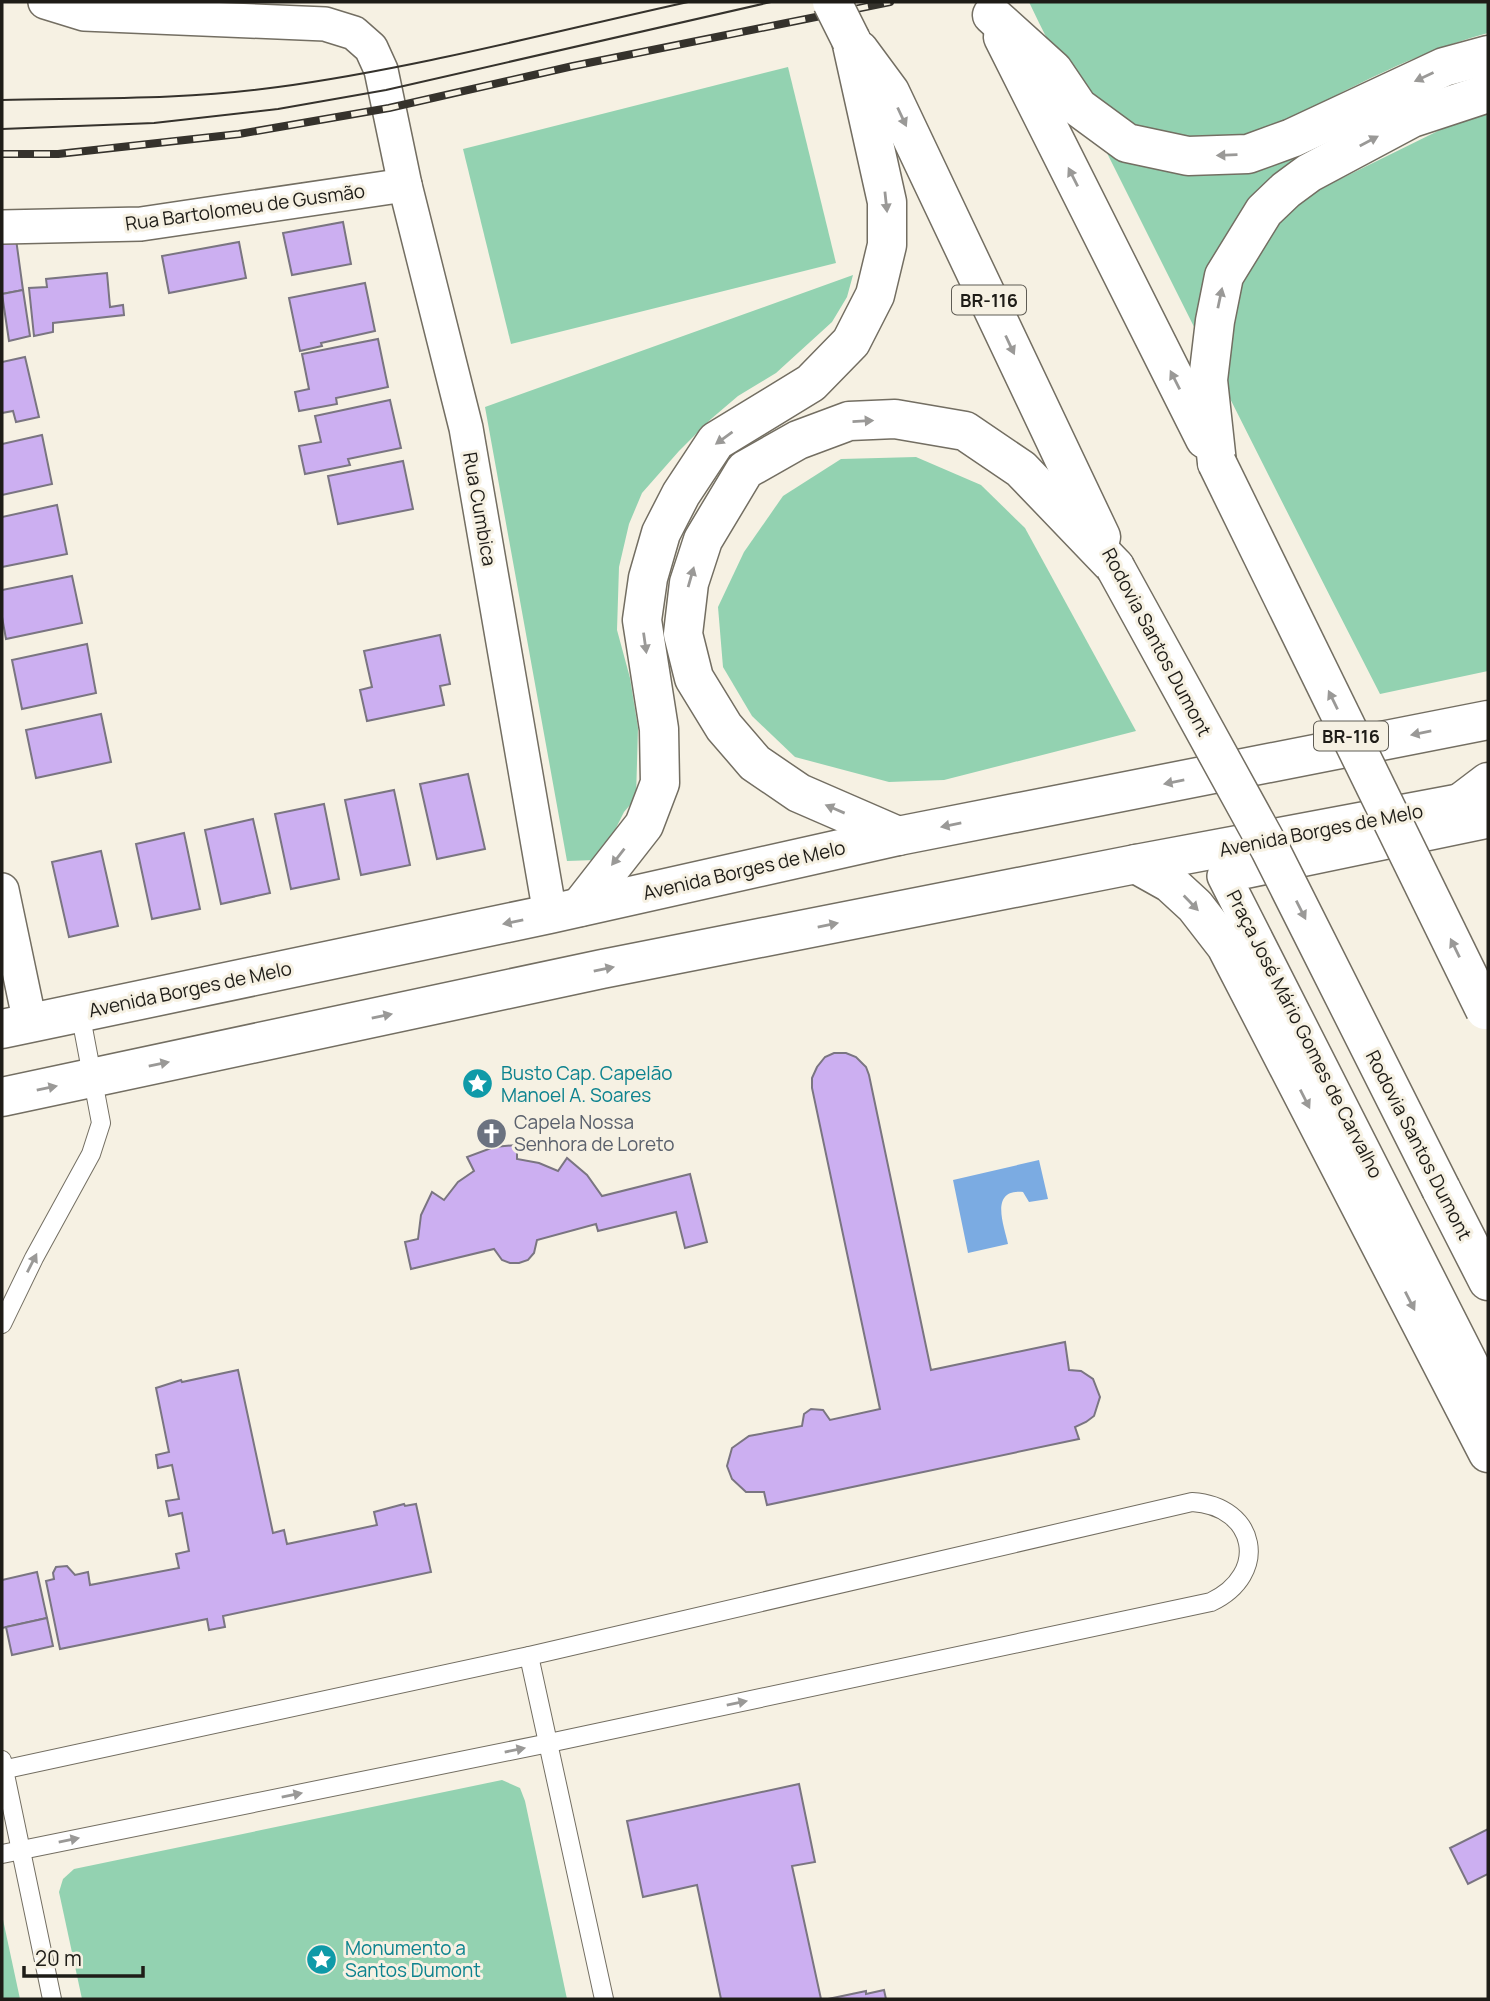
<svg xmlns="http://www.w3.org/2000/svg" width="1490" height="2001" viewBox="0 0 1490 2001" font-family="Manrope,sans-serif">
  <style>
    .green { fill: #93d2b1 }
    .water { fill: #7babe2 }
    .building { fill: #ccaff1; stroke: #7a7581; stroke-width: 2 }
    .lines { fill: none; stroke-linecap: round; stroke-linejoin: round }
    .lane-casing { stroke: #736e62; stroke-width: 20 }
    .street-casing { stroke: #736e62; stroke-width: 36 }
    .primary-casing { stroke: #736e62; stroke-width: 41 }
    .highway-casing { stroke: #736e62; stroke-width: 41 }
    .lane { stroke: #fff; stroke-width: 18 }
    .street { stroke: #fff; stroke-width: 33 }
    .primary { stroke: #fff; stroke-width: 38 }
    .highway { stroke: #fff; stroke-width: 38 }
    .tram { stroke: #35322c; stroke-width: 2 }
    .rail-casing { stroke: #35322c; stroke-width: 8 }
    .rail { stroke: #f6f1e3; stroke-width: 5; stroke-dasharray: 16; stroke-linecap: butt }
    .highway-bridge-casing { stroke: #736e62; stroke-width: 41; stroke-linecap: butt }
    .highway-bridge { stroke: #fff; stroke-width: 38 }
    .oneway { fill: #9a9997 }
    .labels { text-anchor: middle; dominant-baseline: central; stroke-width: 6; stroke-linejoin: round; paint-order: stroke }
    .shield { fill: #f6f1e3; stroke: #5f5c54; stroke-width: 2 }
    .shield-label { font-size: 18px; font-weight: bold; fill: #1e1c17 }
    .street-label { font-size: 19px; fill: #1e1c17; stroke: #f6f1e3 }
    .culture-label { font-size: 19px; fill: #0d838f; stroke: #f6f1e3; text-anchor: start }
    .worship-label { font-size: 19px; fill: #5b616d; stroke: #f6f1e3; text-anchor: start }
  </style>
  <rect width="100%" height="100%" fill="#f6f1e3"/>
  <!-- green -->
  <g class="green">
    <path d="M1029,2h459v31c-72,19 -138,55 -203,89l33,68 130,-64 40,-12v557l-108,23c-90,-175 -178,-351 -266,-527 -27,-56 -59,-109 -85,-165z"/>
    <polygon points="788,67 836,263 511,344 463,149"/>
    <polygon points="853,275 847,297 832,322 776,373 738,396 711,419 679,451 642,493 629,524 619,567 617,630 630,678 638,728 636,798 624,812 611,838 595,860 567,861 485,407"/>
    <polygon points="916,457 981,485 1025,528 1136,731 944,780 889,782 795,757 752,716 723,667 718,607 744,552 783,496 841,459"/>
    <polygon points="502,1780 520,1788 525,1801 567,1999 82,1999 59,1892 63,1879 74,1869"/>
    <polygon points="2,1915 20,1999 2,1999"/>
  </g>
  <!-- water -->
  <path class="water" d="M1039,1160l9,39 -19,3 -6,-10c-34,-3 -19,33 -15,52l-40,9 -15,-73z"/>
  <!-- building -->
  <g class="building">
    <polygon points="343,222 351,264 292,275 283,233"/>
    <polygon points="16,239 23,290 2,294 2,240"/>
    <polygon points="239,242 246,278 169,293 162,256"/>
    <polygon points="107,273 110,307 123,305 124,315 53,323 53,332 34,336 29,288 47,287 46,279"/>
    <polygon points="365,283 375,331 321,343 322,346 300,351 289,298"/>
    <polygon points="23,290 30,336 9,341 2,294"/>
    <polygon points="378,339 388,387 336,398 337,404 299,411 295,392 309,389 302,354"/>
    <polygon points="25,357 39,417 16,422 13,411 2,413 2,362"/>
    <polygon points="390,400 401,448 348,459 350,465 305,474 299,446 321,442 315,416"/>
    <polygon points="42,435 52,484 2,495 2,444"/>
    <polygon points="403,461 413,509 338,524 328,476"/>
    <polygon points="57,505 67,554 2,567 2,517"/>
    <polygon points="72,576 82,623 6,639 2,617 2,590"/>
    <polygon points="440,635 450,684 440,686 444,705 367,721 360,690 372,687 364,651"/>
    <polygon points="87,644 96,693 22,709 12,660"/>
    <polygon points="101,714 111,762 36,778 26,730"/>
    <polygon points="468,774 485,849 437,859 420,784"/>
    <polygon points="394,790 410,865 361,875 345,800"/>
    <polygon points="324,804 339,879 291,889 275,814"/>
    <polygon points="253,819 270,893 221,904 205,830"/>
    <polygon points="184,833 200,909 152,919 136,844"/>
    <polygon points="101,851 118,926 69,937 52,862"/>
    <polygon points="834,1053 846,1053 856,1057 866,1067 869,1075 931,1370 1065,1342 1069,1370 1081,1371 1093,1379 1100,1397 1094,1416 1086,1422 1075,1427 1079,1439 767,1505 764,1492 746,1492 732,1479 727,1466 732,1448 749,1436 802,1426 804,1414 811,1409 823,1410 830,1420 880,1409 812,1088 812,1078 817,1067 825,1057"/>
    <polygon points="517,1145 517,1159 539,1163 558,1171 567,1158 587,1175 602,1196 690,1174 707,1242 685,1248 676,1212 598,1231 596,1224 537,1240 534,1253 528,1260 519,1263 510,1263 502,1260 494,1249 411,1269 405,1242 418,1239 421,1215 432,1192 444,1200 458,1182 474,1171 467,1157 494,1147"/>
    <polygon points="238,1370 273,1533 284,1530 287,1544 377,1525 374,1512 404,1504 405,1506 416,1504 431,1572 223,1616 225,1627 209,1630 207,1619 60,1649 46,1581 54,1579 53,1573 56,1567 67,1566 75,1575 88,1572 90,1585 179,1568 176,1554 189,1551 182,1513 169,1516 166,1501 179,1499 172,1465 158,1468 156,1455 169,1452 156,1388 181,1380 182,1382"/>
    <polygon points="37,1572 47,1618 2,1628 2,1580"/>
    <polygon points="47,1618 53,1646 12,1655 6,1627"/>
    <polygon points="799,1784 815,1862 792,1866 821,1999 721,1999 697,1885 643,1897 627,1821"/>
    <polygon points="1488,1829 1488,1874 1468,1884 1450,1848"/>
    <polygon points="884,1990 886,1999 828,1999 866,1991 866,1994"/>
  </g>
  <g class="lines">
    <defs>
      <g id="lane">
        <polyline points="2,1324 34,1258 91,1154 101,1123 80,1012"/>
        <polyline points="529,1656 604,1999"/>
        <polyline points="2,1760 52,1999"/>
        <path d="M2,1770l527,-114 663,-154c65,4 78,72 19,100l-662,141 -547,111"/>
      </g>
      <g id="street">
        <polyline points="45,2 84,14 325,24 354,33 371,48 381,70 405,185 466,428 550,914"/>
        <polyline points="2,227 141,224 405,185"/>
        <polyline points="1488,821 1224,876 1488,1396"/>
        <polyline points="2,890 30,1023"/>
      </g>
      <g id="primary">
        <polyline points="2,1029 550,914 898,836 1488,720"/>
        <polyline points="2,1097 602,969 1136,864 1488,798"/>
      </g>
      <g id="highway">
        <polyline points="992,15 1053,70 1078,107 1127,143 1188,156 1248,154 1292,138 1444,67 1488,55"/>
        <polyline points="1003,37 1205,439"/>
        <polyline points="859,50 890,92 1101,537"/>
        <polyline points="1217,463 1208,380 1215,321 1224,276 1264,211 1286,190 1309,173 1412,118 1488,93"/>
        <polyline points="1459,804 1488,782"/>
        <polyline points="898,836 799,793 755,763 724,727 694,678 683,634 689,583 703,540 745,470 798,440 849,421 895,419 965,431 1021,469 1115,567"/>
        <polyline points="1136,864 1170,883 1195,906 1226,946 1488,1453"/>
        <polyline points="580,907 644,825 660,783 659,729 642,620 648,578 661,533 681,494 716,441 811,383 851,342 875,295 887,245 887,202 851,40"/>
        <polyline points="1441,1189 1488,1281"/>
      </g>
    </defs>
    <!-- lane casing -->
    <use href="#lane" class="lane-casing"/>
    <!-- street casing -->
    <use href="#street" class="street-casing"/>
    <!-- primary casing -->
    <use href="#primary" class="primary-casing"/>
    <!-- highway casing -->
    <use href="#highway" class="highway-casing"/>
    <!-- lane -->
    <use href="#lane" class="lane"/>
    <!-- street -->
    <use href="#street" class="street"/>
    <!-- primary -->
    <use href="#primary" class="primary"/>
    <!-- highway -->
    <use href="#highway" class="highway"/>
    <!-- tram -->
    <g class="tram">
      <path d="M2,100c91,-2 185,0 276,-13 138,-19 274,-55 410,-85"/>
      <polyline points="2,129 154,123 278,109 386,90 771,2"/>
    </g>
    <defs>
      <polyline id="rail" points="2,154 58,154 239,134 389,108 573,66 890,2"/>
    </defs>
    <!-- rail casing -->
    <use href="#rail" class="rail-casing"/>
    <!-- rail -->
    <use href="#rail" class="rail"/>
    <defs>
      <g id="highway-bridge">
        <polyline points="832,2 851,40"/>
        <polyline points="1217,463 1485,1010"/>
        <polyline points="1115,567 1270,849 1441,1189"/>
      </g>
    </defs>
    <!-- highway-bridge casing -->
    <use href="#highway-bridge" class="highway-bridge-casing"/>
    <!-- highway-bridge -->
    <use href="#highway-bridge" class="highway-bridge"/>
  </g>
  <!-- one-way arrows -->
  <defs><path id="oneway-solid" d="M-6-.8H1V-3.2L6.5 0L1 3.2V.8H-6Z" transform="scale(1.75)"/></defs>
  <g class="oneway">
    <use href="#oneway-solid" transform="translate(1424 77) rotate(155)"/>
    <use href="#oneway-solid" transform="translate(902 117) rotate(65)"/>
    <use href="#oneway-solid" transform="translate(1369 141) rotate(-28)"/>
    <use href="#oneway-solid" transform="translate(1227 155) rotate(178)"/>
    <use href="#oneway-solid" transform="translate(1073 177) rotate(-117)"/>
    <use href="#oneway-solid" transform="translate(886 202) rotate(84)"/>
    <use href="#oneway-solid" transform="translate(1220 298) rotate(-78)"/>
    <use href="#oneway-solid" transform="translate(1010 345) rotate(65)"/>
    <use href="#oneway-solid" transform="translate(1175 380) rotate(-117)"/>
    <use href="#oneway-solid" transform="translate(863 421) rotate(-3)"/>
    <use href="#oneway-solid" transform="translate(724 438) rotate(144)"/>
    <use href="#oneway-solid" transform="translate(691 577) rotate(-74)"/>
    <use href="#oneway-solid" transform="translate(645 643) rotate(82)"/>
    <use href="#oneway-solid" transform="translate(1333 700) rotate(-116)"/>
    <use href="#oneway-solid" transform="translate(1421 733) rotate(169)"/>
    <use href="#oneway-solid" transform="translate(1174 782) rotate(169)"/>
    <use href="#oneway-solid" transform="translate(835 809) rotate(-157)"/>
    <use href="#oneway-solid" transform="translate(951 825) rotate(169)"/>
    <use href="#oneway-solid" transform="translate(618 857) rotate(128)"/>
    <use href="#oneway-solid" transform="translate(1191 903) rotate(46)"/>
    <use href="#oneway-solid" transform="translate(1301 910) rotate(63)"/>
    <use href="#oneway-solid" transform="translate(513 922) rotate(168)"/>
    <use href="#oneway-solid" transform="translate(828 925) rotate(-11)"/>
    <use href="#oneway-solid" transform="translate(1455 948) rotate(-116)"/>
    <use href="#oneway-solid" transform="translate(604 969) rotate(-12)"/>
    <use href="#oneway-solid" transform="translate(382 1016) rotate(-12)"/>
    <use href="#oneway-solid" transform="translate(159 1064) rotate(-12)"/>
    <use href="#oneway-solid" transform="translate(47 1088) rotate(-12)"/>
    <use href="#oneway-solid" transform="translate(1305 1099) rotate(63)"/>
    <use href="#oneway-solid" transform="translate(32 1263) rotate(-63)"/>
    <use href="#oneway-solid" transform="translate(1410 1301) rotate(63)"/>
    <use href="#oneway-solid" transform="translate(737 1703) rotate(-12)"/>
    <use href="#oneway-solid" transform="translate(515 1750) rotate(-11)"/>
    <use href="#oneway-solid" transform="translate(292 1795) rotate(-11)"/>
    <use href="#oneway-solid" transform="translate(69 1840) rotate(-11)"/>
  </g>
  <!-- icons -->
  <defs>
    <symbol id="sight-disc" viewBox="-11 -11 22 22"><circle r="9.5" fill="#0f9aa8" stroke="#f6f1e3"/><path d="M0-6L1.8-2.2L6-1.7L2.9 1.2L3.7 5.4L0 3.3L-3.7 5.4L-2.9 1.2L-6-1.7L-1.8-2.2Z" fill="#fff"/></symbol>
    <symbol id="church-disc" viewBox="-11 -11 22 22"><circle r="9.5" fill="#6b7280" stroke="#f6f1e3"/><path d="M-1.2-6h2.4v3.5h3.3v2.4h-3.3V6h-2.4V-.1h-3.3v-2.4h3.3Z" fill="#fff"/></symbol>
  </defs>
  <g fill-rule="evenodd">
    <use href="#sight-disc" x="460" y="1066" width="35" height="35"/>
    <use href="#church-disc" x="474" y="1116" width="35" height="35"/>
    <use href="#sight-disc" x="304" y="1942" width="35" height="35"/>
  </g>
  <g class="labels">
    <!-- shield labels -->
    <g class="shield">
      <rect x="952" y="285.5" width="74" height="29" rx="5"/>
      <rect x="1314" y="721.5" width="74" height="29" rx="5"/>
    </g>
    <g class="shield-label">
      <text x="989" y="300">BR-116</text>
      <text x="1351" y="736">BR-116</text>
    </g>
    <!-- street labels -->
    <g class="street-label">
      <text transform="translate(245 207) rotate(-8)">Rua Bartolomeu de Gusmão</text>
      <text transform="translate(480 509) rotate(80)">Rua Cumbica</text>
      <text transform="translate(1157 642) rotate(62)">Rodovia Santos Dumont</text>
      <text transform="translate(1321 830) rotate(-11)">Avenida Borges de Melo</text>
      <text transform="translate(744 870) rotate(-13)">Avenida Borges de Melo</text>
      <text transform="translate(190 989) rotate(-12)">Avenida Borges de Melo</text>
      <text transform="translate(1305 1034) rotate(63)">Praça José Mário Gomes de Carvalho</text>
      <text transform="translate(1419 1145) rotate(63)">Rodovia Santos Dumont</text>
    </g>
    <!-- culture labels -->
    <g class="culture-label">
      <text x="501" y="1073">Busto Cap. Capelão<tspan x="501" dy="22">Manoel A. Soares</tspan></text>
      <text x="345" y="1948">Monumento a<tspan x="345" dy="22">Santos Dumont</tspan></text>
    </g>
    <!-- worship labels -->
    <g class="worship-label">
      <text x="514" y="1122">Capela Nossa<tspan x="514" dy="22">Senhora de Loreto</tspan></text>
    </g>
  </g>
  <!-- border -->
  <rect width="1490" height="2001" fill="none" stroke="#1e1c17" stroke-width="7"/>
  <!-- scale -->
  <path d="M24 1966v10h119v-10" fill="none" stroke="#1e1c17" stroke-width="3.5"/>
  <text x="35" y="1966" font-size="21" fill="#1e1c17" stroke="#f6f1e3" stroke-width="5" paint-order="stroke">20 m</text>
</svg>
